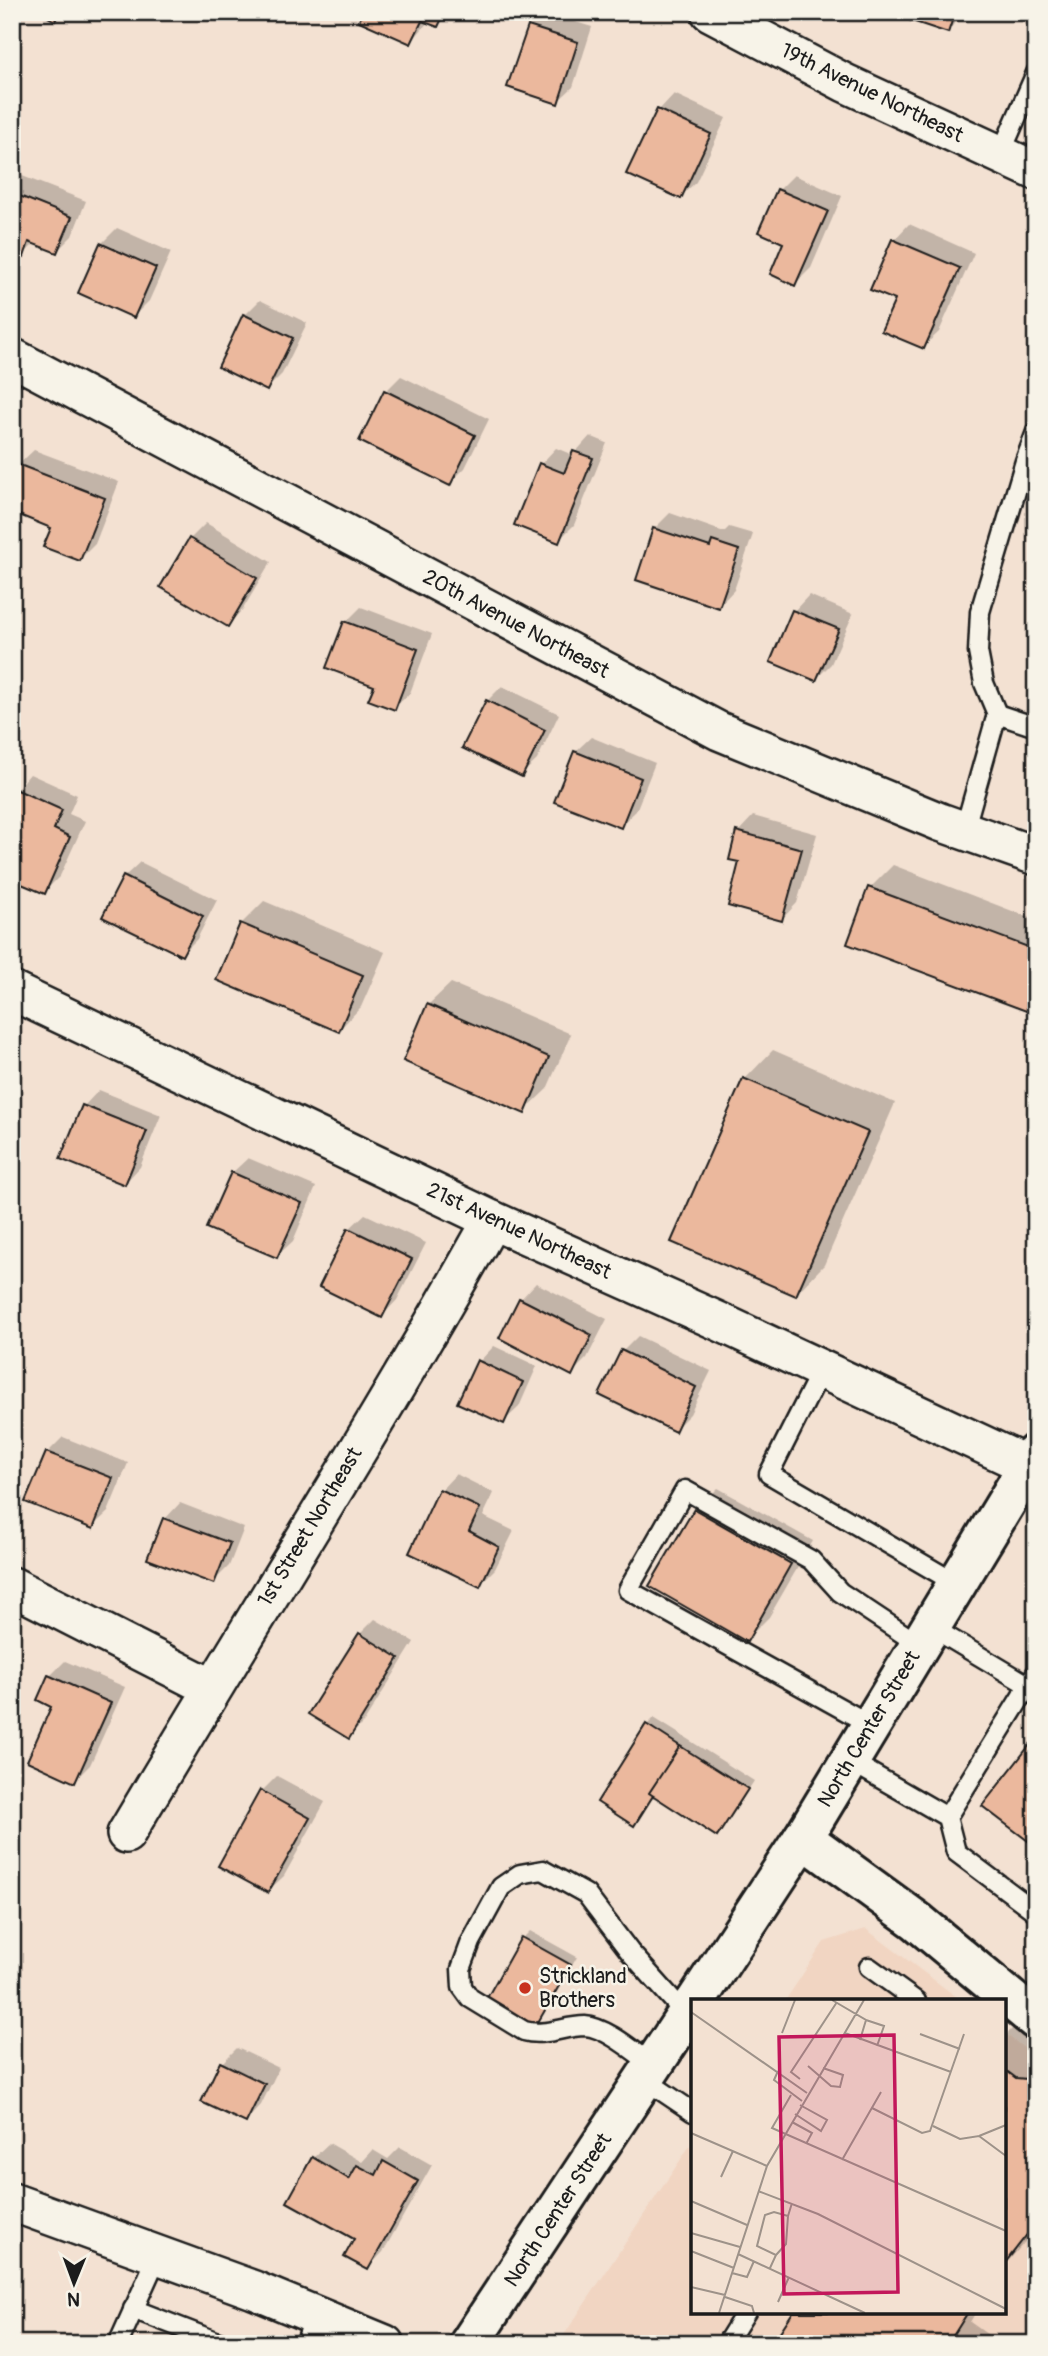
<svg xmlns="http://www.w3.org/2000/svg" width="1048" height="2356" viewBox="0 0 1048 2356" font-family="Pangolin,sans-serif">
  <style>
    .built { fill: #f1d5c2 }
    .shadow { fill: #0003 }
    .building { fill: #ebb89d; stroke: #1c1c1c; stroke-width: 2 }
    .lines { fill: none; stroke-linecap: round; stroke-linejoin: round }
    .service-casing { stroke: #1c1c1c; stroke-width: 23 }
    .minor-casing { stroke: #1c1c1c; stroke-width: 42 }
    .tertiary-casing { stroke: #1c1c1c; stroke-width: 44 }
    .primary-casing { stroke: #1c1c1c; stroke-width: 44 }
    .service { stroke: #f7f3e8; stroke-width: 18 }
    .minor { stroke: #f7f3e8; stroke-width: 37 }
    .tertiary { stroke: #f7f3e8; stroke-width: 38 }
    .primary { stroke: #f7f3e8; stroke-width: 38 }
    .poi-dot { fill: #c8321e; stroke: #f7f3e8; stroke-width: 2.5 }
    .labels { text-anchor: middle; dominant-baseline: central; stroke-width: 5; stroke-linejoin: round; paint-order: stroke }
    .street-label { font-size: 21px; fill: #1c1c1c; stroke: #f7f3e8 }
    .poi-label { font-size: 21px; fill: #1c1c1c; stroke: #f7f3e8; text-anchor: start }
    .inset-road { fill: none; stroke: #9d9289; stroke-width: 2 }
    .view { fill: #c2185b; fill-opacity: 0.15; stroke: #c2185b; stroke-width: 3.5 }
    .inset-edge { fill: none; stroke: #1c1c1c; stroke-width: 3.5 }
  </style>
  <rect width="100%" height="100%" fill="#f3e1d2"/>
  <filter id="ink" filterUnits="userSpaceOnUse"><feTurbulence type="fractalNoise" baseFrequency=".0143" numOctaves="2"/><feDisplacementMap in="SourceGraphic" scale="14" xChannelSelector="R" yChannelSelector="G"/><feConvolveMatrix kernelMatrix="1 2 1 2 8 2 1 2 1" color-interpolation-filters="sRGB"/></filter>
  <g filter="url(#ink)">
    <!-- built -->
    <g class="built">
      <polygon points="866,1929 962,2001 785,2001 824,1942"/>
      <polygon points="1004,2033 1036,2057 1036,2334 1033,2338 1036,2344 558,2344 693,2141 693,2312 1004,2312"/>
    </g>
    <!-- shadow -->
    <g class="shadow">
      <polygon points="365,12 451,12 438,25 429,21 411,42"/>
      <polygon points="543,12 592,27 573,87 557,102 529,27"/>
      <polygon points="897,12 964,12 948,31"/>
      <polygon points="674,94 726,118 696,182 680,197 629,173 659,110"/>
      <polygon points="12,172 86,201 72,236 57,251 35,243 23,255 12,251"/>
      <polygon points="794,175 842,196 811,268 795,284 785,242 779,190"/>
      <polygon points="909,224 974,253 939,332 923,347 897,299 894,240"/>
      <polygon points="117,228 171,252 149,301 134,316 101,244"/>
      <polygon points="260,300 307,323 282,374 267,389 245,315"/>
      <polygon points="401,376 489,419 465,468 449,484 386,391"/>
      <polygon points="590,436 607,443 574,525 558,541 516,524 541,464 556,448 573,455"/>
      <polygon points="34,450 119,482 95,544 80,559 53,527 18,465"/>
      <polygon points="670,513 724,532 729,527 753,534 734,590 719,606 654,529"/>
      <polygon points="206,523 271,562 243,609 228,625 190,539"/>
      <polygon points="809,595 853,614 831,664 816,679 772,661 794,611"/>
      <polygon points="361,607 432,634 410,693 394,708 346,622"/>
      <polygon points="502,686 559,714 537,760 521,775 487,701"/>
      <polygon points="591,737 655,763 636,811 620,826 575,752"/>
      <polygon points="30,774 77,795 69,814 85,821 60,876 44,892 12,878 12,795"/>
      <polygon points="753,816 817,834 797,903 782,919 742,861 738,832"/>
      <polygon points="140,862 217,900 197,939 182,954 124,877"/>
      <polygon points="893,865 1036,920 1036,1003 1029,1010 870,888"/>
      <polygon points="264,901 385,952 361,1007 339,1030 241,924"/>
      <polygon points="451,983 571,1034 547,1089 524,1111 428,1005"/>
      <polygon points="773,1050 895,1103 824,1265 796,1294 674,1241 745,1079"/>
      <polygon points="99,1090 161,1115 140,1167 125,1183 62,1158 84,1106"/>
      <polygon points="248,1158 316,1187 293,1241 277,1256 232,1173"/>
      <polygon points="365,1214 426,1243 397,1300 382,1316 349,1229"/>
      <polygon points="536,1283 607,1319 587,1358 572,1373 501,1338 521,1299"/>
      <polygon points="638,1336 711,1371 690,1414 674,1430 623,1351"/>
      <polygon points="494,1346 537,1366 519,1407 503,1422 479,1362"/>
      <polygon points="63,1437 128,1463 108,1512 92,1527 28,1501 47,1453"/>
      <polygon points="456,1474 494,1493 483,1516 514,1531 495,1569 480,1584 411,1552 441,1490"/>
      <polygon points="718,1488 813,1541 769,1617 746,1640 696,1510"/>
      <polygon points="180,1503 244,1528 229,1566 213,1582 150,1558 165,1519"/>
      <polygon points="375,1619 414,1642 364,1722 349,1737 360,1634"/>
      <polygon points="65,1661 125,1687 90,1765 75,1780 54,1706 50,1676"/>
      <polygon points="654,1718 754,1781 724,1827 717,1834 655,1795 634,1823 647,1725"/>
      <polygon points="277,1776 325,1802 284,1876 268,1891 262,1791"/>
      <polygon points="530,1931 577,1957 540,2021 533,2028 486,2002 523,1938"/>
      <polygon points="1019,2022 1027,2029 1030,2039 1036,2043 1036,2229 1004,2266 1004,2037"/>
      <polygon points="237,2048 279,2068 261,2105 246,2121 222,2063"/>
      <polygon points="329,2143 362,2162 373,2150 388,2159 400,2147 432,2165 383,2252 368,2268 356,2239 313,2158"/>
      <polygon points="794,2312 976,2312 970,2322 1001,2344 774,2344"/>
    </g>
    <!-- building -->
    <g class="building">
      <polygon points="39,12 60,12 55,21"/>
      <polygon points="363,12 445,12 438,27 422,21 411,44 359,21"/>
      <polygon points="895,12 955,12 948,33 894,15"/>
      <polygon points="528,26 578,42 558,104 507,87"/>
      <polygon points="657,109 711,134 681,199 626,174"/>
      <polygon points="777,189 828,211 795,286 770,274 783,243 758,232"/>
      <polygon points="12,193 72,217 57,253 29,242 24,257 12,252"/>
      <polygon points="892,239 960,268 924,349 881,331 895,300 870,290"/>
      <polygon points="100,243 156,268 134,318 78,293"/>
      <polygon points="243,314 293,338 267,391 218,367"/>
      <polygon points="384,390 475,435 450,486 359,441"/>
      <polygon points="573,451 593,458 559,543 514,525 539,463 564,473"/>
      <polygon points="17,464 105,498 80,561 43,547 51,528 12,512 12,476"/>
      <polygon points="653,528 710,547 712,541 739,550 719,608 636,580"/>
      <polygon points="189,538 257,578 228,627 160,587"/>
      <polygon points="792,610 839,629 816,681 770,662"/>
      <polygon points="344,621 418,649 395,710 368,700 374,686 326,668"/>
      <polygon points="486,700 545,730 522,777 462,748"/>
      <polygon points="574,751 641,778 621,828 554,802"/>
      <polygon points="13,788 62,810 54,829 70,837 45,894 12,880"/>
      <polygon points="736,831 802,849 782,921 728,906 739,862 729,860"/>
      <polygon points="123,876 203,916 182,956 102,917"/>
      <polygon points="868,887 1036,950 1036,995 1029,1012 847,944"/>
      <polygon points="240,923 363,975 339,1032 216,980"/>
      <polygon points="427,1004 549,1057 525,1114 403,1061"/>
      <polygon points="743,1078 868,1132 796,1296 671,1242"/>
      <polygon points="82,1105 147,1131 125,1185 60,1159"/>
      <polygon points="231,1172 302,1203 277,1258 206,1228"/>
      <polygon points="348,1228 412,1259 382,1318 319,1287"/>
      <polygon points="519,1298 592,1335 572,1376 499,1338"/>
      <polygon points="621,1350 696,1387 675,1432 599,1395"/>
      <polygon points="477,1360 523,1382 504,1424 457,1403"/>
      <polygon points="46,1452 113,1478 93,1529 25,1502"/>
      <polygon points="439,1489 480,1508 469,1531 499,1547 480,1587 409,1553"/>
      <polygon points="694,1509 791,1564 747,1642 649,1586"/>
      <polygon points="163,1518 230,1543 214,1584 147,1559"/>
      <polygon points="359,1633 399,1658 349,1739 308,1714"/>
      <polygon points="48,1675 111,1703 75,1783 27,1761 51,1707 37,1700"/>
      <polygon points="646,1724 683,1748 634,1826 597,1802"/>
      <polygon points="1036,1737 1036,1847 982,1806"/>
      <polygon points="680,1746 748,1789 717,1837 649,1793"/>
      <polygon points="260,1790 310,1818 268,1893 218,1866"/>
      <polygon points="521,1937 571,1965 533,2031 484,2003"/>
      <polygon points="220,2062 265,2084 246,2123 201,2102"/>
      <polygon points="1004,2069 1016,2078 1027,2079 1036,2085 1036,2223 1004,2264"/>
      <polygon points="312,2157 349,2179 357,2165 376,2175 383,2161 418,2181 368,2270 344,2257 354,2239 287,2202"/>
      <polygon points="793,2312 968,2312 948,2344 772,2344"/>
    </g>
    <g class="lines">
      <defs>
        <g id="service">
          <polyline points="1000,155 1036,73"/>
          <polyline points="997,714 984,683 978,652 980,612 1025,461 1036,432"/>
          <polyline points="964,831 997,714 1036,727"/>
          <polyline points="822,1369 769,1474 957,1584"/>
          <polyline points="931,1627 1028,1685"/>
          <polyline points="871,1725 628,1590 685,1490 811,1560 840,1592 920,1645"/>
          <polyline points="850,1761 947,1817 956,1852 1036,1912"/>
          <polyline points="947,1817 1036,1673"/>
          <polyline points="869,1967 916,2001"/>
          <path d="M653,2065c-17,-12 -47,-38 -68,-39 -21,0 -40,11 -61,5l-54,-33 -8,-11 -1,-18 10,-27 30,-55 19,-13 23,-4 43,24 44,58 59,66"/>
          <polyline points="644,2079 693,2112"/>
          <polyline points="133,2309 223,2344"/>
          <polyline points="118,2344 158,2255"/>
          <polyline points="305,2344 315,2316"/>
          <polyline points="726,2344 746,2312"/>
        </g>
        <g id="minor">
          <polyline points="710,12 845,83 1036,171"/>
          <polyline points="12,357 719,731 940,822 1036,856"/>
          <polyline points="12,991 492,1220 718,1321 1029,1466"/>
          <polyline points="12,1586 212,1688"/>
          <path d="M126,1834c121,-205 250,-406 366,-614"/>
          <polyline points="12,2202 254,2290 385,2344"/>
        </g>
        <polyline id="tertiary" points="803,1838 917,1921 1036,2020"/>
        <g id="primary">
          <polyline points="696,2001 803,1838 1036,1453"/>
          <polyline points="469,2344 693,2005"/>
        </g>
      </defs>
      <!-- service casing -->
      <use href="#service" class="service-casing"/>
      <!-- minor casing -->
      <use href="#minor" class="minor-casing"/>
      <!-- tertiary casing -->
      <use href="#tertiary" class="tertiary-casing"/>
      <!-- primary casing -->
      <use href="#primary" class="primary-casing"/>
      <!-- service -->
      <use href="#service" class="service"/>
      <!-- minor -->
      <use href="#minor" class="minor"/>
      <!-- tertiary -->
      <use href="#tertiary" class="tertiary"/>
      <!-- primary -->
      <use href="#primary" class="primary"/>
    </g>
  </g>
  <!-- markers -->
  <circle class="poi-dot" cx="525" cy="1988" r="7"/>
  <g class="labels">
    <!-- street labels -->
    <g class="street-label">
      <text transform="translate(872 93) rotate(26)">19th Avenue Northeast</text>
      <text transform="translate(516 624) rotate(28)">20th Avenue Northeast</text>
      <text transform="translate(519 1231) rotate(25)">21st Avenue Northeast</text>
      <text transform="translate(310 1527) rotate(-59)">1st Street Northeast</text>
      <text transform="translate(869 1729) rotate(-59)">North Center Street</text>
      <text transform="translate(558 2210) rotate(-57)">North Center Street</text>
    </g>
    <!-- poi labels -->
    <g class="poi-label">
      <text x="539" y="1976">Strickland<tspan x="539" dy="24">Brothers</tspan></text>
    </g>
  </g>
  <!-- overview -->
  <g transform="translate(691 1999)">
    <rect width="315" height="315" fill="#f3e1d2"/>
    <path class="inset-road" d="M141,1l34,20 -6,20M0,13l116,81M175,21l18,6 -7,20M91,34l13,-33M154,34l106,39M229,35l40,15M117,67l23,20 9,1 3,-12 -20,-7M87,72l-4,9 28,21M109,80l-9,-7 46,-70M100,96l-19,33 234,103M181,109l50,25 8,-2 34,-97M104,115l26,17 6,-11 -27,-15M101,123l20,11 -6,11M242,127l27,13 19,-3 27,20M0,134l76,33M288,137l27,-11M151,161l39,-68M30,178l12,-26M67,192l60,23 188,95M0,202l56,24M0,234l49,14M0,252l43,17M47,255l127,59M85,256l10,-11 2,-28M79,269l6,-13 -19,-9 8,-31 9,-3 14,4 4,-13M41,274l15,4 7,-16M0,288l34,8M34,298l27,9 2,7M87,303l11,-25M28,314l48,-147 97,-166"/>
    <path class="view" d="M203,36l4,257 -114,2 -5,-257z"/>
    <rect width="315" height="315" class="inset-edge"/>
  </g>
  <!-- margin -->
  <rect width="1048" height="2356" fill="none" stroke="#f7f3e8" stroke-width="42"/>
  <rect x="21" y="21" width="1006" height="2314" fill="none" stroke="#1c1c1c" stroke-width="2.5" filter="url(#ink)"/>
  <!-- north arrow -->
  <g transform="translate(74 2283) rotate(181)" stroke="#f7f3e8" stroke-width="5" paint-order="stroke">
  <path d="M0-5L12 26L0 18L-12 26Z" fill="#1c1c1c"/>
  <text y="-10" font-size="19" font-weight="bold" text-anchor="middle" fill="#1c1c1c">N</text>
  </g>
</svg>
